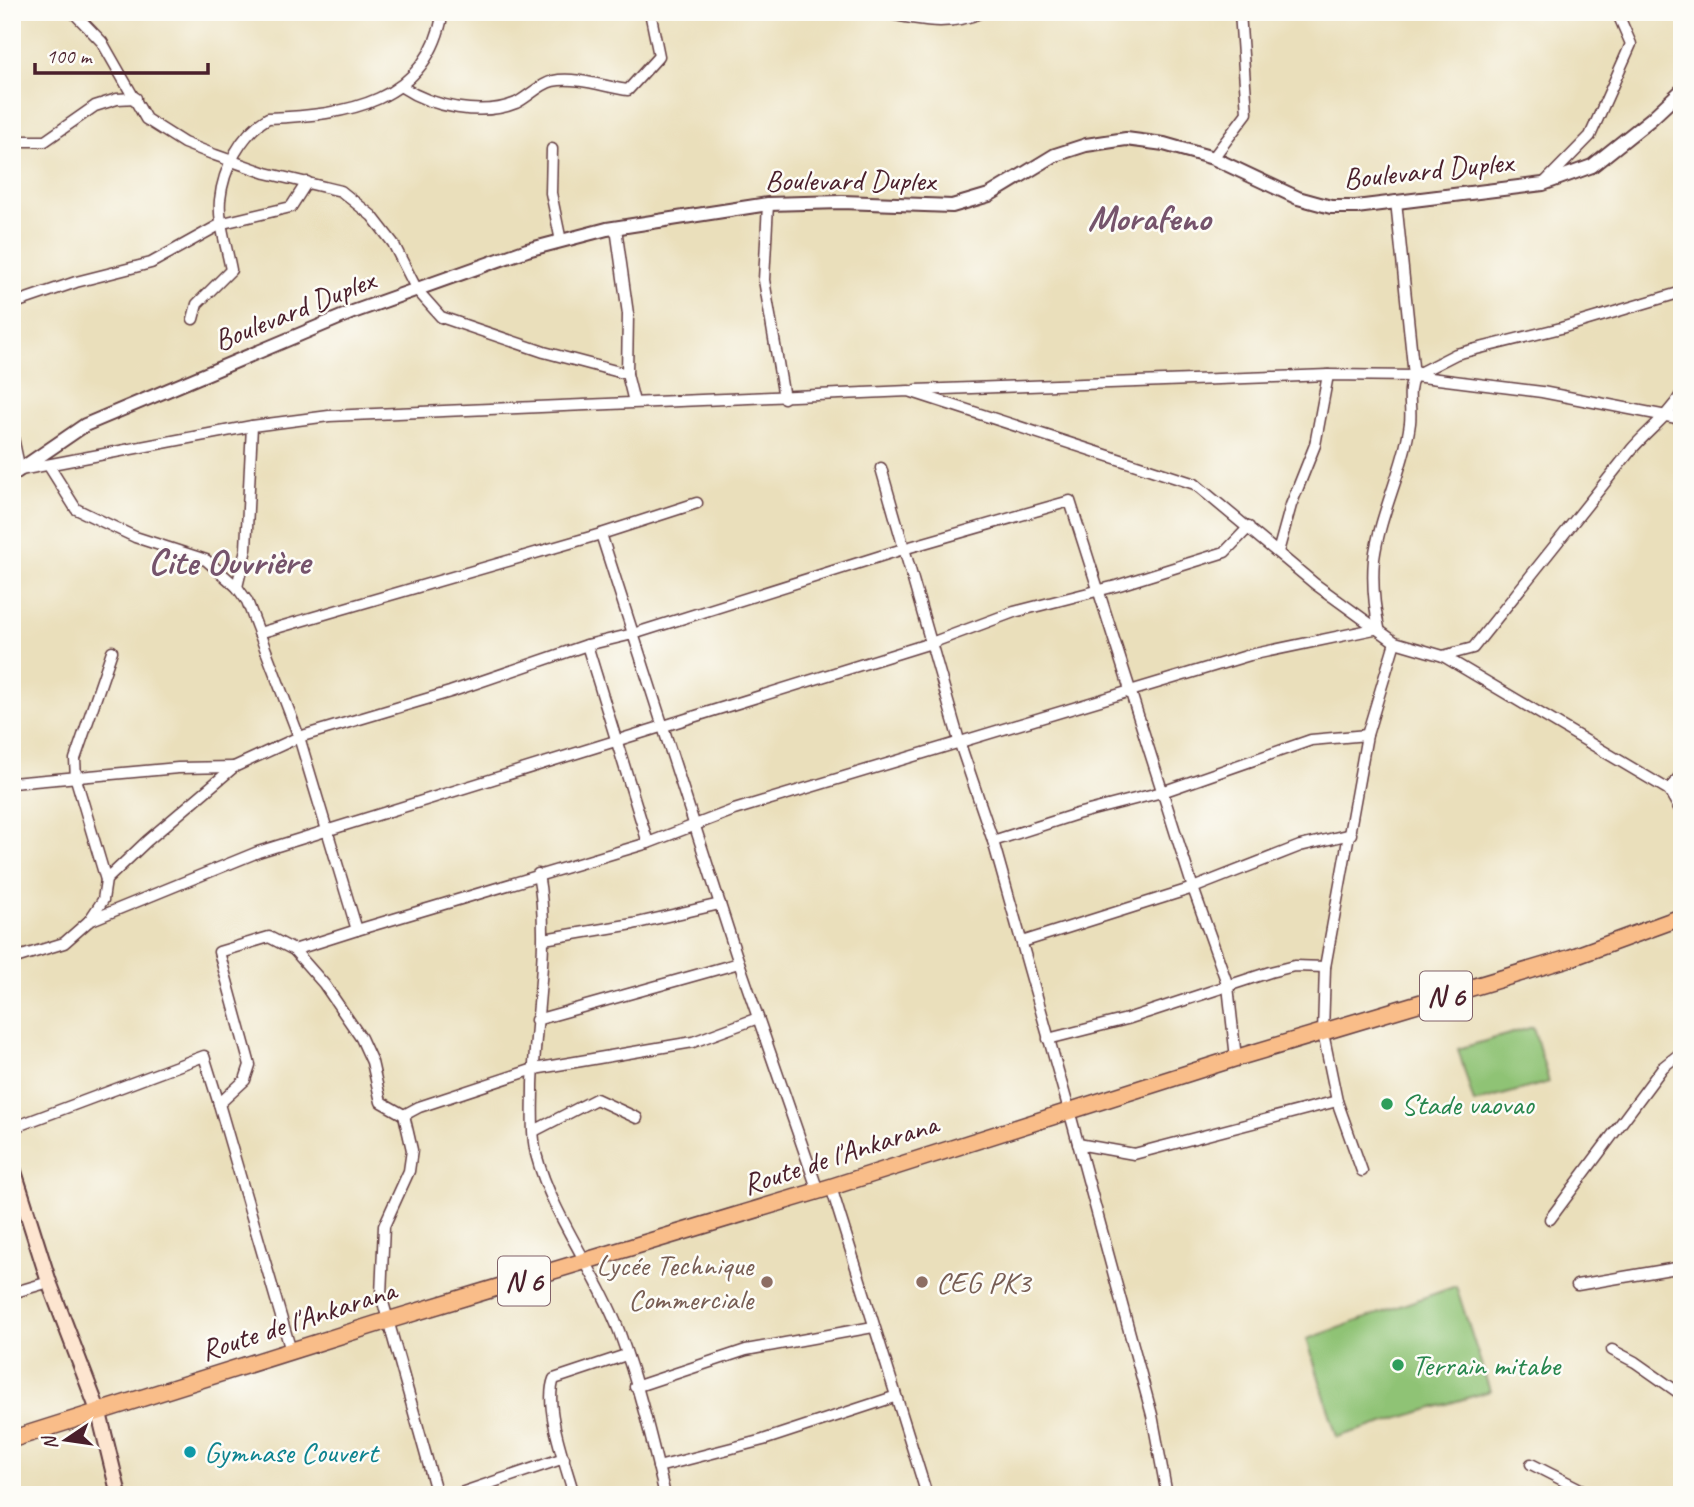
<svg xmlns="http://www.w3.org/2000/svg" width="1694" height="1507" viewBox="0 0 1694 1507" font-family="Caveat,sans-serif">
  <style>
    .pitch { fill: #8fc374; stroke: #6c7150; stroke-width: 2 }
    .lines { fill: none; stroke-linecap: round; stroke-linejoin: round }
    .minor-casing { stroke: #623c41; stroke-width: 13 }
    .tertiary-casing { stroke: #623c41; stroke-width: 16 }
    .secondary-casing { stroke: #623c41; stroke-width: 18 }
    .primary-casing { stroke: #623c41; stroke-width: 19 }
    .minor { stroke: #fff; stroke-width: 10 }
    .tertiary { stroke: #fff; stroke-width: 12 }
    .secondary { stroke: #fde5d0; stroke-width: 14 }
    .primary { stroke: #f9bd89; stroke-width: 16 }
    .leisure-dot { fill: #2e9e5b; stroke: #fdfcf7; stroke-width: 2.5 }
    .education-dot { fill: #8d6e63; stroke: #fdfcf7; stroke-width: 2.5 }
    .culture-dot { fill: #0f9aa8; stroke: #fdfcf7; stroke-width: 2.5 }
    .labels { text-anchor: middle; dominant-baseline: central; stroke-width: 5; stroke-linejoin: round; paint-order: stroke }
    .shield { fill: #fdfcf7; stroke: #806168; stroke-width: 2 }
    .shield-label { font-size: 28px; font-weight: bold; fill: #4a1f2b }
    .street-label { font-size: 30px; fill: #4a1f2b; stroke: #fdfcf7 }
    .leisure-label { font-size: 30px; fill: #27864d; stroke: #fdfcf7; text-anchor: start }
    .education-label { font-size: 30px; fill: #785e54; stroke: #fdfcf7; text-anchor: end }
    .culture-label { font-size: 30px; fill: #0d838f; stroke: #fdfcf7; text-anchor: start }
    .district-label { font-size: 37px; font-weight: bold; fill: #76546c; stroke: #fdfcf7 }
  </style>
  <rect width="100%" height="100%" fill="#fdfcf7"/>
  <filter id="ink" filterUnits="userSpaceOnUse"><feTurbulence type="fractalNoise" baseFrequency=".0143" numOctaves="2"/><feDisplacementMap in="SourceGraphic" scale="14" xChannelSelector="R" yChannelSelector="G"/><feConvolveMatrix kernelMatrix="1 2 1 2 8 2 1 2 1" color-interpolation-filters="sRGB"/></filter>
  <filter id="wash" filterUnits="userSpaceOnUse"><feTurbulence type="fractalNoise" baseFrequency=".00686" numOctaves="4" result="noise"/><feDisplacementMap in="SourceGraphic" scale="28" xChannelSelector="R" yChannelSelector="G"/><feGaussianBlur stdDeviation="1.57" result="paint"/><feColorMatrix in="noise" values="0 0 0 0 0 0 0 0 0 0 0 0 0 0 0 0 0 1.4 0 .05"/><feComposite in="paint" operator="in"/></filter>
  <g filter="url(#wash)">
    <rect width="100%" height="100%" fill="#eadfbb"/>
    <!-- pitch -->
    <g class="pitch">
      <polygon points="1533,1027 1549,1082 1474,1103 1458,1049"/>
      <polygon points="1456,1286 1490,1391 1337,1437 1307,1339"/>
    </g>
  </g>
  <g filter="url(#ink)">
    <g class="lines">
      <defs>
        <g id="minor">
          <polyline points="73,12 102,42 146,119 184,143 215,155 266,173 341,191 372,216 393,243 417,290 441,317 544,352 627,374"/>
          <path d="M880,12c34,7 69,16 102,0"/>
          <path d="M402,87c30,20 80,30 114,16 12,-6 24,-19 37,-22 22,-5 53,6 75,9l31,-34 -9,-44"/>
          <polyline points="12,141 45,141 95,106 117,99 136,98"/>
          <polyline points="552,149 551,193 561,241"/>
          <polyline points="1213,158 1247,113 1240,12"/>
          <polyline points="1546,181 1590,136 1631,44 1617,12"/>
          <polyline points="768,204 764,280 784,398"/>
          <polyline points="616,228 628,314 627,374 634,402"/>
          <polyline points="12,304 76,282 151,263 223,223 291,207 307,182"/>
          <path d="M193,319l4,-15 34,-34c-4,-22 -13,-49 -11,-70 3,-31 21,-66 48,-82 78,-3 159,-14 175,-106"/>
          <polyline points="1415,375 1456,354 1561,328 1682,292"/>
          <polyline points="916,390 1328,375 1414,376 1542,392 1682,419"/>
          <polyline points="12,433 20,470 252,426 329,416 909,391 1195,484 1315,584 1395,642 1443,656 1669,790 1682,813"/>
          <path d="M49,466l27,43 59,28 71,23 31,27 10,14 52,136 58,193 291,-87 86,-33 516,-155 129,-27c-5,-23 -7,-45 -5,-69 6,-46 30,-90 36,-136 2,-17 -4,-32 4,-47l-18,-175"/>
          <polyline points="881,468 960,744 993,841 1069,1110 1152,1415 1167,1495"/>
          <polyline points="697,503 601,534 736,954 818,1191"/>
          <polyline points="1278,552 1291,505 1315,445 1328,375"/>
          <polyline points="237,587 246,549 252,426"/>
          <polyline points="259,633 601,534"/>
          <polyline points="587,645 648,843"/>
          <path d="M1443,656l30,-8 158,-198c17,-20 37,-33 51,-57"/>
          <polyline points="12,783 178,768 234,767"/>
          <polyline points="1669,790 1682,773"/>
          <polyline points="993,841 1077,814 1162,792 1311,740 1367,735"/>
          <path d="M538,874c13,70 -3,141 -5,211 0,23 -2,47 3,69 17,64 60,116 83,177 19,52 33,110 46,164"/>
          <polyline points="106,880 76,779 75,759 112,651"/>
          <polyline points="89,921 103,900 106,880 147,841 234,767 299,737 450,692 587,645 633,634 903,549 1070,501 1193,888 1228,986 1236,1058"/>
          <polyline points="544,939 633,924 720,904"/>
          <polyline points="1022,942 1193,888 1300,846 1351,834"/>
          <polyline points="294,950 324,984 361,1038 372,1062 381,1102 404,1115 419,1107 534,1069 693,1042 758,1018"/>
          <polyline points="12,959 64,943 89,921 258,852 931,643 1014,612 1116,586 1225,552 1249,527"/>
          <polyline points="536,1020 739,963"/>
          <polyline points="1048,1039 1127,1019 1270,972 1294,966 1325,967"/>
          <polyline points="404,1115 412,1150 409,1171 384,1226 381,1295 437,1495"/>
          <polyline points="12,1128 204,1056 219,1104"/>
          <polyline points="534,1131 596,1099 637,1118"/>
          <polyline points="1078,1144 1134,1154 1337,1101"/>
          <polyline points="1362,1171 1337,1101 1323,1033 1325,967 1367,735 1395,642"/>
          <polyline points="831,1187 927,1495"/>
          <polyline points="1550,1219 1663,1067 1682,1052"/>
          <polyline points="1577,1285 1682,1267"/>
          <polyline points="12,1293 49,1282"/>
          <polyline points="1612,1350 1635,1362 1682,1395"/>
          <polyline points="291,1351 219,1104 245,1080 250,1065 219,952 269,937 294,950 357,930"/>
          <polyline points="635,1387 746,1350 873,1327"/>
          <polyline points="1531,1464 1592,1495"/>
          <polyline points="658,1467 763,1440 894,1397"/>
          <polyline points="455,1495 564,1458"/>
          <path d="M574,1495c-8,-30 -31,-88 -20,-116l72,-24"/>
        </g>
        <polyline id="tertiary" points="12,475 85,425 353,312 527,250 607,229 768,204 842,202 952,206 989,195 1055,155 1086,145 1126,139 1164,144 1213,158 1298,198 1331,207 1356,207 1543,184 1592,166 1651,119 1682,90"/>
        <polyline id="secondary" points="12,1165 49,1282 99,1413 119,1495"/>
        <polyline id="primary" points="12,1439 386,1321 831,1187 1236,1058 1570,958 1682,917"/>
      </defs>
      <!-- minor casing -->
      <use href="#minor" class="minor-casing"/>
      <!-- tertiary casing -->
      <use href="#tertiary" class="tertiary-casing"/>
      <!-- secondary casing -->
      <use href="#secondary" class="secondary-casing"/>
      <!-- primary casing -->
      <use href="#primary" class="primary-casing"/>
      <!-- minor -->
      <use href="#minor" class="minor"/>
      <!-- tertiary -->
      <use href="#tertiary" class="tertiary"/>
      <!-- secondary -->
      <use href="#secondary" class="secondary"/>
      <!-- primary -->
      <use href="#primary" class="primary"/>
    </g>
  </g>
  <!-- markers -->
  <g class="leisure-dot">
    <circle cx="1387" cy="1104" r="7"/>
    <circle cx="1398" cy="1365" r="7"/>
  </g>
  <g class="education-dot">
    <circle cx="767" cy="1282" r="7"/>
    <circle cx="922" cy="1282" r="7"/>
  </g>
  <circle class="culture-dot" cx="190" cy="1452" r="7"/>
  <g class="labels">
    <!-- shield labels -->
    <g class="shield">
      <rect x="1420" y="971.5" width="52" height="49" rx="5"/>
      <rect x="498" y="1256.5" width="52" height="49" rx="5"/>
    </g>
    <g class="shield-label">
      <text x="1446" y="996">N 6</text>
      <text x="524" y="1281">N 6</text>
    </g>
    <!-- street labels -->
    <g class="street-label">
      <text transform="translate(1428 170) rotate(-6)">Boulevard Duplex</text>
      <text x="850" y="180">Boulevard Duplex</text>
      <text transform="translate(294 310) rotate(-22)">Boulevard Duplex</text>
      <text transform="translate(840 1154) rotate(-18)">Route de l'Ankarana</text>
      <text transform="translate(298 1320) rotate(-18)">Route de l'Ankarana</text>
    </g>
    <!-- leisure labels -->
    <g class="leisure-label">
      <text x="1401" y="1104">Stade vaovao</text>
      <text x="1412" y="1365">Terrain mitabe</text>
    </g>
    <!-- education labels -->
    <g class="education-label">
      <text x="753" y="1265">Lycée Technique<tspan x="753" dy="34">Commerciale</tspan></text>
      <text x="936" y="1282" text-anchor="start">CEG PK3</text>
    </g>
    <!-- culture labels -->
    <g class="culture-label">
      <text x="204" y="1452">Gymnase Couvert</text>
    </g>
    <!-- district labels -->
    <g class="district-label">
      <text x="1149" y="217">Morafeno</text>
      <text x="229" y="561">Cite Ouvrière</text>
    </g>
  </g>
  <!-- margin -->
  <rect width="1694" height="1507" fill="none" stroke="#fdfcf7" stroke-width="42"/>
  <!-- north arrow -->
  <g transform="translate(66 1440) rotate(257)" stroke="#fdfcf7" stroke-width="5" paint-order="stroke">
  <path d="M0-5L12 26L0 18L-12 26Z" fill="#4a1f2b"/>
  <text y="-10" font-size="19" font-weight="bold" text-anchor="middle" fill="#4a1f2b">N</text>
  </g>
  <!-- scale -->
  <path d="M35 63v10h173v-10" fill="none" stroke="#4a1f2b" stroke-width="3.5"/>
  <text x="46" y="63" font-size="21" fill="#4a1f2b" stroke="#fdfcf7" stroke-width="5" paint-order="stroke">100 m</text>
</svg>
